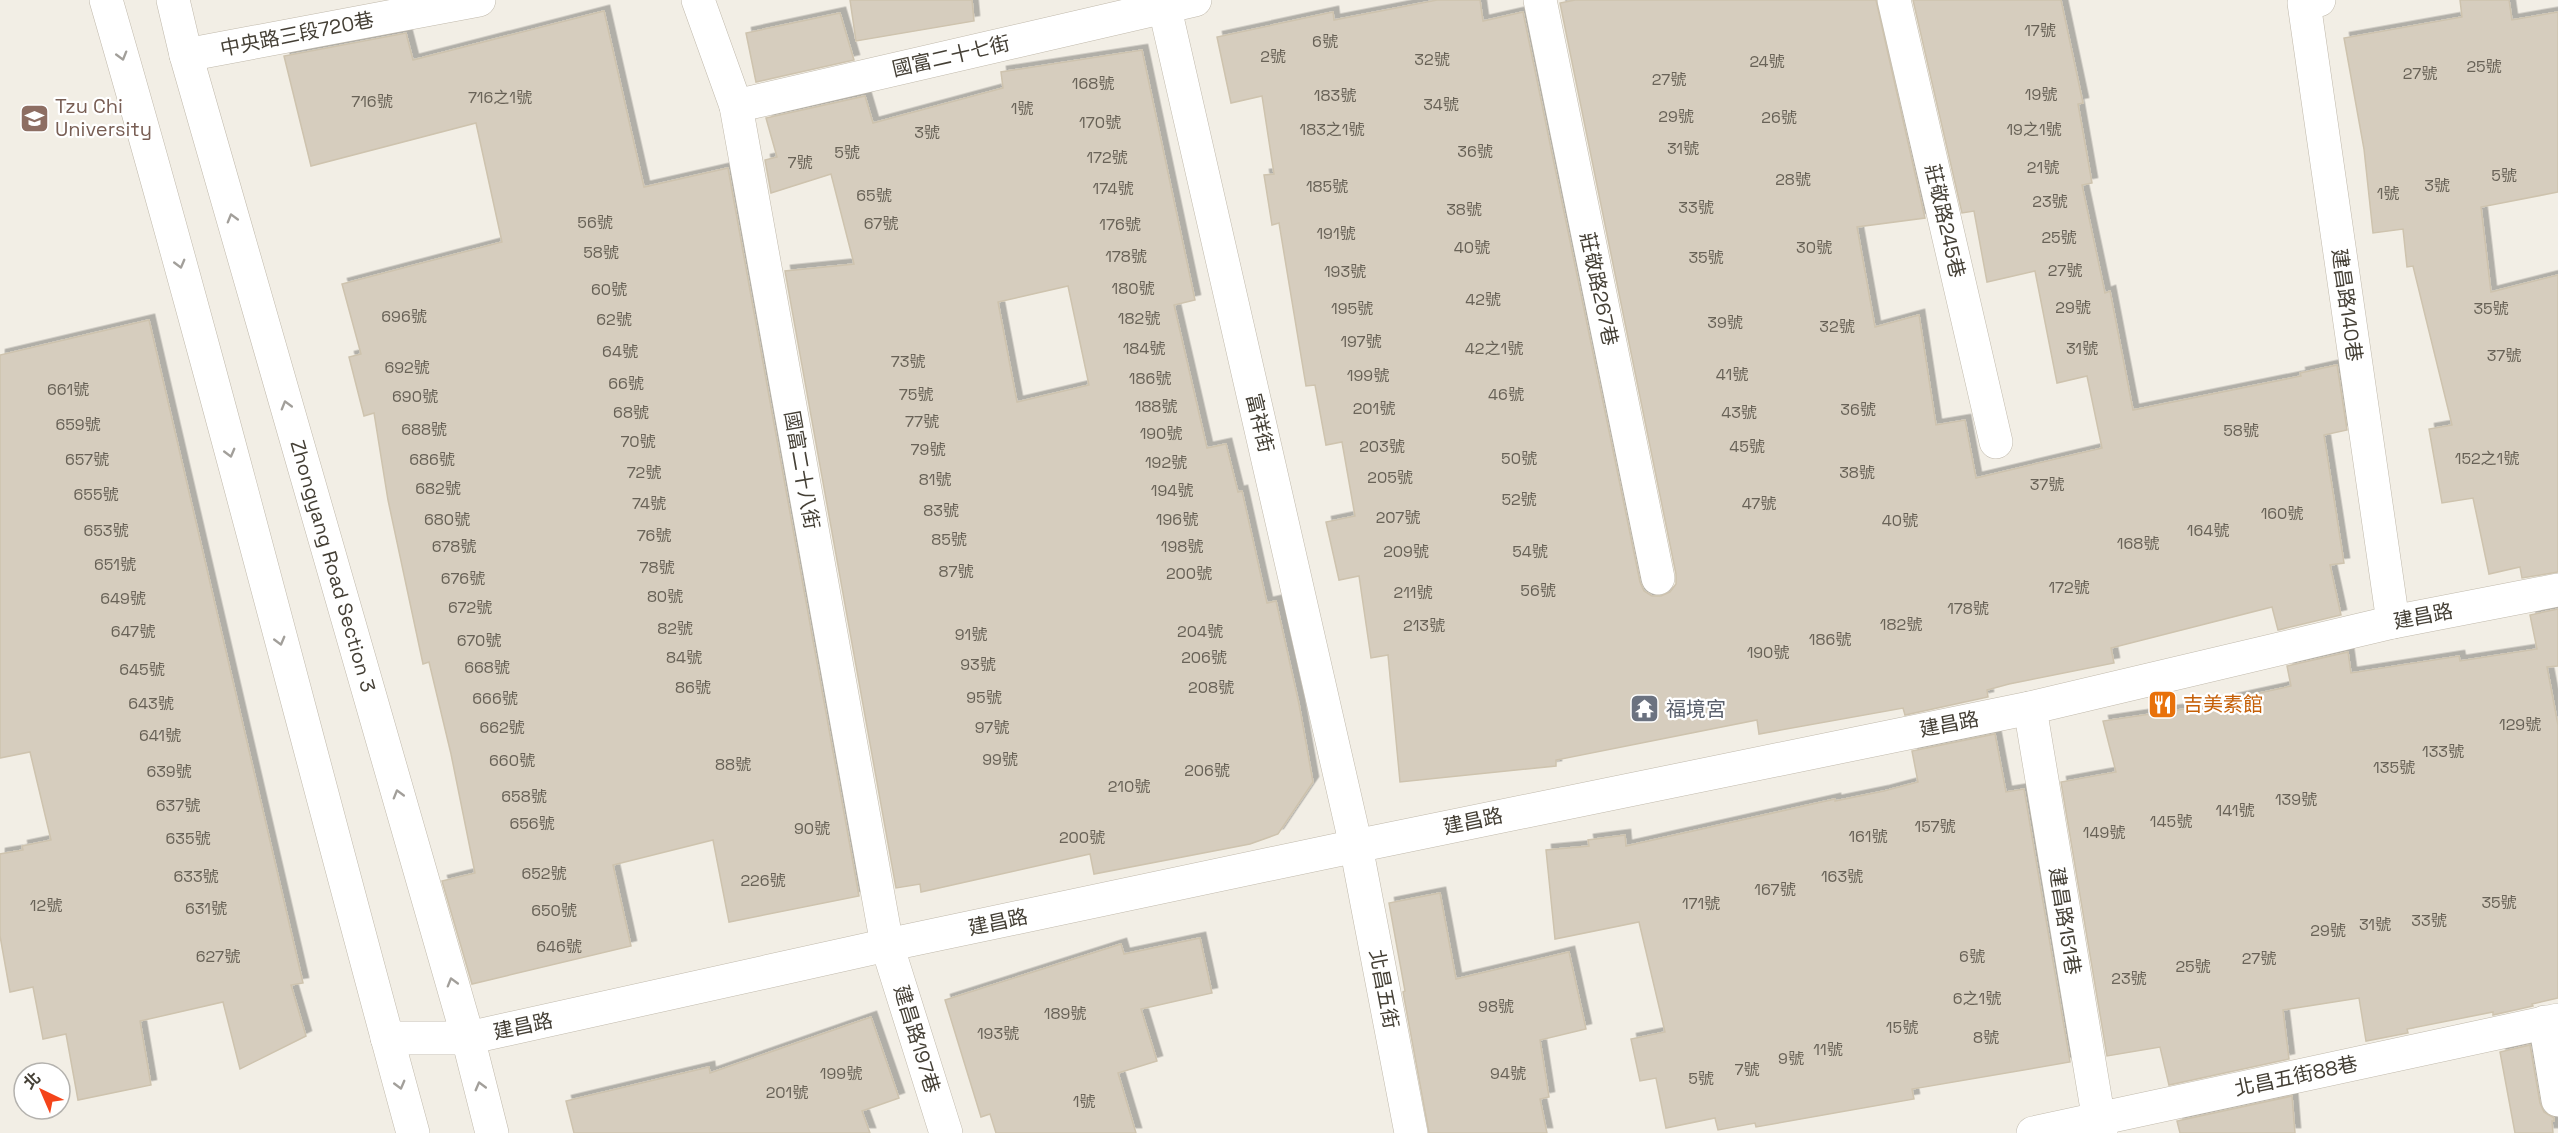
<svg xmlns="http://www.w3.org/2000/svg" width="2558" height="1133" viewBox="0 0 2558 1133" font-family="'Space Grotesk','Noto Sans TC',sans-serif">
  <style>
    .building { fill: #d6cdbe; stroke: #cec3ae; stroke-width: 1.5; fill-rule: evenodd; filter: url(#shadow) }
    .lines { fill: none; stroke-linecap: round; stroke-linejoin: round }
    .minor-casing { stroke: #c0b9ab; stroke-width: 34 }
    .tertiary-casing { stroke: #c0b9ab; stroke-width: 34 }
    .minor { stroke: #fff; stroke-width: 33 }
    .tertiary { stroke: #fff; stroke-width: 33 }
    .oneway { stroke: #a29f9a }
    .labels { text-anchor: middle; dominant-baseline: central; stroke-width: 4.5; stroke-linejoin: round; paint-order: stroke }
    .number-label { font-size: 16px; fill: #686257 }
    .street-label { font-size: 20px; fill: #443f35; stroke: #fff }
    .education-label { font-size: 20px; fill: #785e54; stroke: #fff; text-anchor: start }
    .food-label { font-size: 20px; fill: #c56008; stroke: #fff; text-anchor: start }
    .worship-label { font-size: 20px; fill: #5b616d; stroke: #fff; text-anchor: start }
  </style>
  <defs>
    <filter id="shadow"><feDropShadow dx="5.5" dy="-5.5" stdDeviation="0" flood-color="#0004"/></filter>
  </defs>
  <rect width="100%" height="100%" fill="#f2eee5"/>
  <!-- building -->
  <g class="building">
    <polygon points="850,0 972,0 974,21 856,41"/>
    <polygon points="1437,0 1480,0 1483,21 1523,12 1640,582 1644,591 1652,596 1661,596 1670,592 1676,584 1676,574 1560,3 1575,0 1876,0 1925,218 1857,227 1875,327 1919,315 1936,425 1965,420 1976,478 2102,448 2087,376 2057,383 2035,271 1987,282 1974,211 1962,213 1913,0 2061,0 2083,103 2078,104 2092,183 2082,185 2105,293 2110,291 2133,410 2301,376 2300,373 2337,365 2347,430 2324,435 2344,563 2330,565 2341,615 2278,630 2272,607 2111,648 2114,663 2009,684 1987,690 1988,697 1905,715 1903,708 1759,734 1757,720 1556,760 1556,766 1400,782 1388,655 1371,658 1359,576 1339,580 1326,522 1355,516 1342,442 1326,445 1315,385 1306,386 1279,223 1272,225 1264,175 1274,174 1262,96 1231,103 1217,37 1333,12 1334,20"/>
    <polygon points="2460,0 2509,0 2512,20 2558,12 2558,192 2481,207 2491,292 2558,275 2558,572 2522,578 2520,567 2489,574 2473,498 2442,503 2429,429 2452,425 2413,266 2407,267 2403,229 2373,233 2364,149 2344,38 2462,17"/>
    <polygon points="604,11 644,187 728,168 859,896 729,922 713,840 613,865 631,946 472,984 442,881 475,873 451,754 429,662 423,664 388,500 374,413 364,416 349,357 361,354 342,284 502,242 476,123 311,166 284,56 406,33 413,60"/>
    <polygon points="840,13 854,60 756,82 746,33"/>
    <path d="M1142,50l53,250 -21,5 33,143 19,-4 12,48 4,-1 25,112 9,-2 23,103 14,78 -35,52 -28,10 -156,30 -4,-20 -169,38 -1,-8 -24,4 -111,-617 69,-7 -23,-90 -60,19 -6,-33 12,-3 -11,-39 99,-22 8,27 130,-35 -2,-16zM1068,286l21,99 -72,17 -19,-100z"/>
    <polygon points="149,320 303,983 291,985 306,1036 240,1069 223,1002 140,1021 151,1085 78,1100 66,1034 43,1039 33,987 10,992 0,936 0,854 23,850 22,846 51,840 30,752 0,758 0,355"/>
    <polygon points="2558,609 2558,666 2547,667 2558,725 2558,998 2532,1004 2533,1006 2493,1015 2493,1012 2407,1029 2408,1033 2366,1041 2359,998 2283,1010 2289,1059 2169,1085 2160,1047 2107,1056 2061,782 2116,772 2103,721 2191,708 2291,686 2287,666 2348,652 2351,673 2459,656 2460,661 2537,649 2530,615"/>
    <polygon points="1995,734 2006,792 2024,789 2070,1062 1912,1089 1914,1099 1756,1127 1755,1123 1718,1130 1715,1118 1666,1128 1656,1078 1640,1081 1631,1039 1665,1032 1639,922 1555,939 1546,850 1589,846 1588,840 1625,835 1626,846 1835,799 1835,801 1884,791 1918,782 1912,751"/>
    <polygon points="1440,893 1456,979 1569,952 1586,1029 1540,1040 1549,1097 1540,1099 1547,1133 1429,1133 1403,992 1405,991 1389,903"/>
    <polygon points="1200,938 1212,993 1141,1009 1157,1061 1118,1073 1136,1133 996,1133 990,1114 981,1117 945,1000 1121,944 1124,954"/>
    <polygon points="871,1017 899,1098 862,1111 870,1133 574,1133 566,1101 709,1067 710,1073"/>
    <polygon points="2530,1045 2540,1103 2544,1112 2554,1118 2554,1121 2552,1121 2553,1133 2515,1133 2500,1052"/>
    <polygon points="2292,1096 2295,1133 2180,1133 2177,1121"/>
  </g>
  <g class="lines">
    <defs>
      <g id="minor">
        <polyline points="698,0 736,106 887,945 946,1133"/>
        <polyline points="1163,0 1356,846 1411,1133"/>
        <polyline points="1540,0 1658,578"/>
        <polyline points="1894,0 1996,442"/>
        <polyline points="2319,0 2304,3 2393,622"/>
        <polyline points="186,55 479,0"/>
        <polyline points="736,106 1195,0"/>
        <polyline points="2030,708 2101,1133"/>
        <polyline points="2545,1022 2558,1100"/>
        <polyline points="387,1038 468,1038 887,945 1356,846 2030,708 2393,622 2558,590"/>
        <polyline points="2033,1133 2558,1020"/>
      </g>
      <g id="tertiary">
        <path d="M106,0c109,376 204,756 307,1133"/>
        <polyline points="173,0 186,55 468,1038 492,1133"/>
      </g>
    </defs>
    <!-- minor casing -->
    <use href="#minor" class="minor-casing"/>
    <!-- tertiary casing -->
    <use href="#tertiary" class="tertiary-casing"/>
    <!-- minor -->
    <use href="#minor" class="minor"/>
    <!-- tertiary -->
    <use href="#tertiary" class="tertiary"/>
  </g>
  <!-- one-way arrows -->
  <defs><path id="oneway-chevron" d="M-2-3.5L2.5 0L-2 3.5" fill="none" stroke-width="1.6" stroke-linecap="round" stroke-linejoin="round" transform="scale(1.5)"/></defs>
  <g class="oneway">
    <use href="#oneway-chevron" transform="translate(122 56) rotate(74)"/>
    <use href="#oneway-chevron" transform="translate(232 218) rotate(-106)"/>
    <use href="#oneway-chevron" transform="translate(180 264) rotate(75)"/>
    <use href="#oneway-chevron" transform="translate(286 405) rotate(-106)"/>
    <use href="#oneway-chevron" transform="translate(230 453) rotate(75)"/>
    <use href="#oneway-chevron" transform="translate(280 641) rotate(75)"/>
    <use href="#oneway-chevron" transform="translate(398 794) rotate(-106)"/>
    <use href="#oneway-chevron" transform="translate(452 982) rotate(-106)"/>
    <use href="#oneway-chevron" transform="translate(400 1085) rotate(75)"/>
    <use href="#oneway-chevron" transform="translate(480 1086) rotate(-105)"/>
  </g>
  <!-- icons -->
  <defs>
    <symbol id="university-square" viewBox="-11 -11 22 22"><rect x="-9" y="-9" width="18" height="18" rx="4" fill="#8d6e63" stroke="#fff"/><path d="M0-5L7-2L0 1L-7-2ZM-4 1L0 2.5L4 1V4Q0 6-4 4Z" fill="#fff"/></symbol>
    <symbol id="restaurant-square" viewBox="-11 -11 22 22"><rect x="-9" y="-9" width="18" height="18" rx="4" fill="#e8710a" stroke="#fff"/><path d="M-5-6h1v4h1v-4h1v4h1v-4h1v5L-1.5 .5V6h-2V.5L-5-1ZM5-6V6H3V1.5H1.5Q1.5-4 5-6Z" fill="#fff"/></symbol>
    <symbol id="temple-square" viewBox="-11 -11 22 22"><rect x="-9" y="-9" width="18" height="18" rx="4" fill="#6b7280" stroke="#fff"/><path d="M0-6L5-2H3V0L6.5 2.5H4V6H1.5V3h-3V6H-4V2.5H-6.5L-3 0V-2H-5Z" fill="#fff"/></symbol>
  </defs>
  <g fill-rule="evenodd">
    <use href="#university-square" x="18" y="102" width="33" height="33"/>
    <use href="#restaurant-square" x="2146" y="688" width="33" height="33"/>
    <use href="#temple-square" x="1628" y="692" width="33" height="33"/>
  </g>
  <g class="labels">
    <!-- number labels -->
    <g class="number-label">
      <text x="2040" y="30">17號</text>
      <text x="1325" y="41">6號</text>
      <text x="1273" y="56">2號</text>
      <text x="1432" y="59">32號</text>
      <text x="1767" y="61">24號</text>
      <text x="2484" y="66">25號</text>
      <text x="2420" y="73">27號</text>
      <text x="1669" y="79">27號</text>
      <text x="1093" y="83">168號</text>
      <text x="2041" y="94">19號</text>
      <text x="1335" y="95">183號</text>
      <text x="500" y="97">716之1號</text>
      <text x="372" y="101">716號</text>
      <text x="1441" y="104">34號</text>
      <text x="1022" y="108">1號</text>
      <text x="1676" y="116">29號</text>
      <text x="1779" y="117">26號</text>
      <text x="1100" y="122">170號</text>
      <text x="1332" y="129">183之1號</text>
      <text x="2034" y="129">19之1號</text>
      <text x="927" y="132">3號</text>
      <text x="1683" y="148">31號</text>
      <text x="1475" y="151">36號</text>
      <text x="847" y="152">5號</text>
      <text x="1107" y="157">172號</text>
      <text x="800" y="162">7號</text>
      <text x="2043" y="167">21號</text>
      <text x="2504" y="175">5號</text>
      <text x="1793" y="179">28號</text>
      <text x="2437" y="185">3號</text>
      <text x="1327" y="186">185號</text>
      <text x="1113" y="188">174號</text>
      <text x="2388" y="193">1號</text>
      <text x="874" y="195">65號</text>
      <text x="2050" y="201">23號</text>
      <text x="1696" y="207">33號</text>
      <text x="1464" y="209">38號</text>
      <text x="595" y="222">56號</text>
      <text x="881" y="223">67號</text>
      <text x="1120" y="224">176號</text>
      <text x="1336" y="233">191號</text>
      <text x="2059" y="237">25號</text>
      <text x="1472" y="247">40號</text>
      <text x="1814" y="247">30號</text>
      <text x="601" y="252">58號</text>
      <text x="1126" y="256">178號</text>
      <text x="1706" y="257">35號</text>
      <text x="2065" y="270">27號</text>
      <text x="1345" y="271">193號</text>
      <text x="1133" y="288">180號</text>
      <text x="609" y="289">60號</text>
      <text x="1483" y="299">42號</text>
      <text x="2073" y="307">29號</text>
      <text x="1352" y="308">195號</text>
      <text x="2491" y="308">35號</text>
      <text x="404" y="316">696號</text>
      <text x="1139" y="318">182號</text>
      <text x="614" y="319">62號</text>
      <text x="1725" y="322">39號</text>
      <text x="1837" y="326">32號</text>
      <text x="1361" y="341">197號</text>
      <text x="1144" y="348">184號</text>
      <text x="1494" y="348">42之1號</text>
      <text x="2082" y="348">31號</text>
      <text x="620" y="351">64號</text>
      <text x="2504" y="355">37號</text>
      <text x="908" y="361">73號</text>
      <text x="407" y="367">692號</text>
      <text x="1732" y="374">41號</text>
      <text x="1368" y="375">199號</text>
      <text x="1150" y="378">186號</text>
      <text x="626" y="383">66號</text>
      <text x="68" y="389">661號</text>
      <text x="916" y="394">75號</text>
      <text x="1506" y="394">46號</text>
      <text x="415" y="396">690號</text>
      <text x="1156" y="406">188號</text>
      <text x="1374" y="408">201號</text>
      <text x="1858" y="409">36號</text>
      <text x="631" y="412">68號</text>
      <text x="1739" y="412">43號</text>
      <text x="922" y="421">77號</text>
      <text x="78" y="424">659號</text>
      <text x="424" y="429">688號</text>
      <text x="2241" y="430">58號</text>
      <text x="1161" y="433">190號</text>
      <text x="638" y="441">70號</text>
      <text x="1382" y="446">203號</text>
      <text x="1747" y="446">45號</text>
      <text x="928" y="449">79號</text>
      <text x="1519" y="458">50號</text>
      <text x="2487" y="458">152之1號</text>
      <text x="87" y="459">657號</text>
      <text x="432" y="459">686號</text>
      <text x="1166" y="462">192號</text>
      <text x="644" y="472">72號</text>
      <text x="1857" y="472">38號</text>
      <text x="1390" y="477">205號</text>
      <text x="935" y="479">81號</text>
      <text x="2047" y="484">37號</text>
      <text x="438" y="488">682號</text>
      <text x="1172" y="490">194號</text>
      <text x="96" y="494">655號</text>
      <text x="1519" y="499">52號</text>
      <text x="649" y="503">74號</text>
      <text x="1759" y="503">47號</text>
      <text x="941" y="510">83號</text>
      <text x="2282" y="513">160號</text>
      <text x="1398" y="517">207號</text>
      <text x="447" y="519">680號</text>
      <text x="1177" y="519">196號</text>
      <text x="1900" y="520">40號</text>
      <text x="106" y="530">653號</text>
      <text x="2208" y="530">164號</text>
      <text x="654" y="535">76號</text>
      <text x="949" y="539">85號</text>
      <text x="2138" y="543">168號</text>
      <text x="454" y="546">678號</text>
      <text x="1182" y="546">198號</text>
      <text x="1406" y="551">209號</text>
      <text x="1530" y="551">54號</text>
      <text x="115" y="564">651號</text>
      <text x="657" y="567">78號</text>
      <text x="956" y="571">87號</text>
      <text x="1189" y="573">200號</text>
      <text x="463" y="578">676號</text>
      <text x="2069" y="587">172號</text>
      <text x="1538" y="590">56號</text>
      <text x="1413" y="592">211號</text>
      <text x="665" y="596">80號</text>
      <text x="123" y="598">649號</text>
      <text x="470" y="607">672號</text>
      <text x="1968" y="608">178號</text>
      <text x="1901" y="624">182號</text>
      <text x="1424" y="625">213號</text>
      <text x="675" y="628">82號</text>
      <text x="133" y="631">647號</text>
      <text x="1200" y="631">204號</text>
      <text x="971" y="634">91號</text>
      <text x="1830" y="639">186號</text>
      <text x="479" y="640">670號</text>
      <text x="1768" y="652">190號</text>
      <text x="684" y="657">84號</text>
      <text x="1204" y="657">206號</text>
      <text x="978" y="664">93號</text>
      <text x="487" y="667">668號</text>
      <text x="142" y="669">645號</text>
      <text x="693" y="687">86號</text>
      <text x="1211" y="687">208號</text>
      <text x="984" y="697">95號</text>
      <text x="495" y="698">666號</text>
      <text x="151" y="703">643號</text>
      <text x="2520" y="724">129號</text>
      <text x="502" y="727">662號</text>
      <text x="992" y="727">97號</text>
      <text x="160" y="735">641號</text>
      <text x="2443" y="751">133號</text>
      <text x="1000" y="759">99號</text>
      <text x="512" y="760">660號</text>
      <text x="733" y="764">88號</text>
      <text x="2394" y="767">135號</text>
      <text x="1207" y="770">206號</text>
      <text x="169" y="771">639號</text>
      <text x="1129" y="786">210號</text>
      <text x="524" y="796">658號</text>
      <text x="2296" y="799">139號</text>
      <text x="178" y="805">637號</text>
      <text x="2235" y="810">141號</text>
      <text x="2171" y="821">145號</text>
      <text x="532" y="823">656號</text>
      <text x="1935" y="826">157號</text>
      <text x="812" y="828">90號</text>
      <text x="2104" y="832">149號</text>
      <text x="1868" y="836">161號</text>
      <text x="1082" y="837">200號</text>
      <text x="188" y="838">635號</text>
      <text x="544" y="873">652號</text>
      <text x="196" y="876">633號</text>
      <text x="1842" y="876">163號</text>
      <text x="763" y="880">226號</text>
      <text x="1775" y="889">167號</text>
      <text x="2499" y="902">35號</text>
      <text x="1701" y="903">171號</text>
      <text x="46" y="905">12號</text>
      <text x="206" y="908">631號</text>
      <text x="554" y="910">650號</text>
      <text x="2429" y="920">33號</text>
      <text x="2375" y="924">31號</text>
      <text x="2328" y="930">29號</text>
      <text x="559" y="946">646號</text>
      <text x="218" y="956">627號</text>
      <text x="1972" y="956">6號</text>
      <text x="2259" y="958">27號</text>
      <text x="2193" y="966">25號</text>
      <text x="2129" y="978">23號</text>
      <text x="1977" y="998">6之1號</text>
      <text x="1496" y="1006">98號</text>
      <text x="1065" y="1013">189號</text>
      <text x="1902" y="1027">15號</text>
      <text x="998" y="1033">193號</text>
      <text x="1986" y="1037">8號</text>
      <text x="1828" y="1049">11號</text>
      <text x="1791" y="1058">9號</text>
      <text x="1747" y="1069">7號</text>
      <text x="841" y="1073">199號</text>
      <text x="1508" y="1073">94號</text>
      <text x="1701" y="1078">5號</text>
      <text x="787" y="1092">201號</text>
      <text x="1084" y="1101">1號</text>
    </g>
    <!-- street labels -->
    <g class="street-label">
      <text transform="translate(297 34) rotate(-11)">中央路三段720巷</text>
      <text transform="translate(951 56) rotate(-13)">國富二十七街</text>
      <text transform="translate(1945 221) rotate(77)">莊敬路245巷</text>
      <text transform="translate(1599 289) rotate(78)">莊敬路267巷</text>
      <text transform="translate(2347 305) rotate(82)">建昌路140巷</text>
      <text transform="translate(1260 423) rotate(77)">富祥街</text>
      <text transform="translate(802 470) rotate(80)">國富二十八街</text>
      <text transform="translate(333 566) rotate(74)">Zhongyang Road Section 3</text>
      <text transform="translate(2423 616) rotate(-11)">建昌路</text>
      <text transform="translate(1949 724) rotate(-11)">建昌路</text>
      <text transform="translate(1473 821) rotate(-12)">建昌路</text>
      <text transform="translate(2065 921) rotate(81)">建昌路151巷</text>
      <text transform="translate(998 922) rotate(-12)">建昌路</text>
      <text transform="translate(1384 989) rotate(79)">北昌五街</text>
      <text transform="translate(523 1026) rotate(-12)">建昌路</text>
      <text transform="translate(917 1039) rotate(73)">建昌路197巷</text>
      <text transform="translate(2296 1076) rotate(-12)">北昌五街88巷</text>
    </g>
    <!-- education labels -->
    <g class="education-label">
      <text x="55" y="106">Tzu Chi<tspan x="55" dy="23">University</tspan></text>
    </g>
    <!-- food labels -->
    <g class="food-label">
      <text x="2183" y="704">吉美素館</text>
    </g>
    <!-- worship labels -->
    <g class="worship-label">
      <text x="1666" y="709">福境宮</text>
    </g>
  </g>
  <!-- north arrow -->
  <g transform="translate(42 1091) rotate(316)"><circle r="28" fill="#ffffff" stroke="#b4b2ae" stroke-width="1.5"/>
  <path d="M0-4.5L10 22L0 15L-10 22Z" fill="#f4441a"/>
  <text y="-9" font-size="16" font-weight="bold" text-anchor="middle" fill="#443f35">北</text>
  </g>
</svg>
